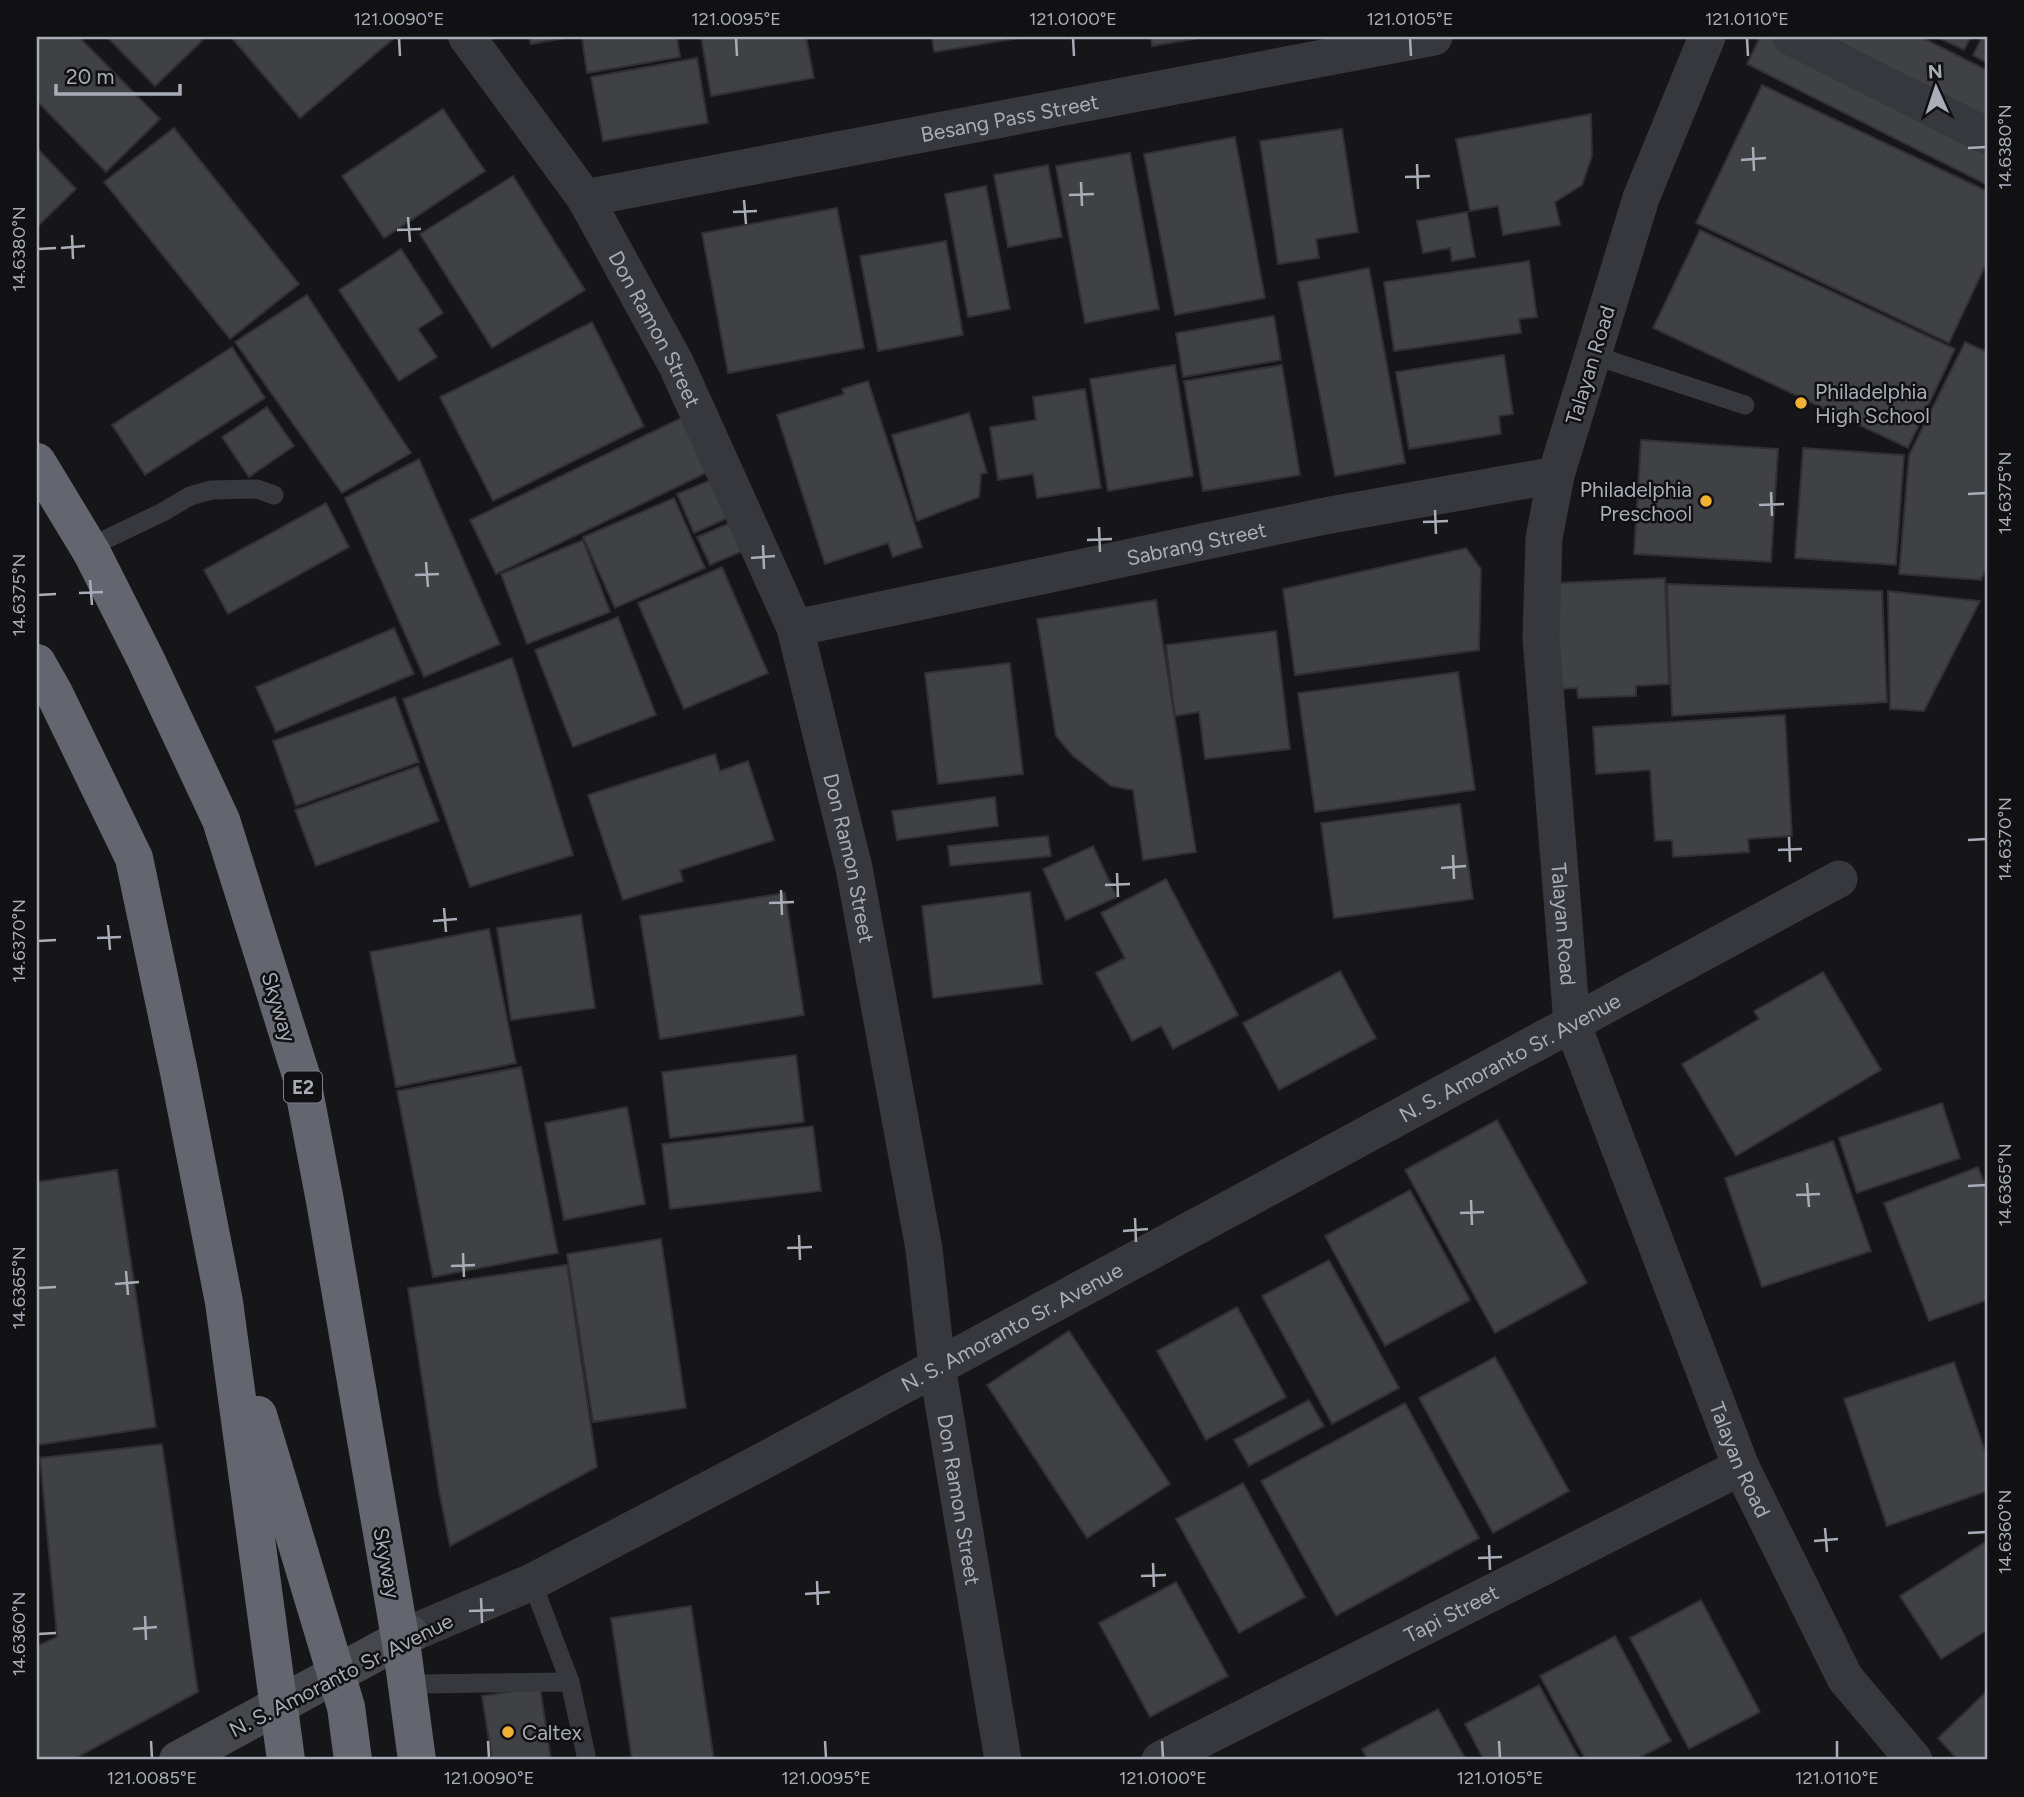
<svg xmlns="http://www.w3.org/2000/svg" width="2024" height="1797" viewBox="0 0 2024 1797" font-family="Figtree,sans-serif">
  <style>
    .building { fill: #404145; stroke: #303034; stroke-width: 2 }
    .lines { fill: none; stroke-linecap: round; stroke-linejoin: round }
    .lane { stroke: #37383d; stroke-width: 19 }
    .street { stroke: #37383d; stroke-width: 37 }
    .secondary { stroke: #45474d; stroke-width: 38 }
    .highway-bridge { stroke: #63666e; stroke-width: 38 }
    .ticks { fill: none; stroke: #a8adb8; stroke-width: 2.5 }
    .poi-dot { fill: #f2b134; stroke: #111113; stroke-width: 2.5 }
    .labels { text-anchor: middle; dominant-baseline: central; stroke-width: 5; stroke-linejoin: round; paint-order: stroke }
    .shield { fill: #111113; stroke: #7b7e86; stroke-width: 2 }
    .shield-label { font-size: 19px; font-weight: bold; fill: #a8adb8 }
    .street-label { font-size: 21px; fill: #a8adb8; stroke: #111113 }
    .poi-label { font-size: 21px; fill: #a8adb8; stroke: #111113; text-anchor: start }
    .neatline { fill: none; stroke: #a8adb8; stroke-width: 2.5 }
    .ticks-label { font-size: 18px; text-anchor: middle; fill: #a8adb8 }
  </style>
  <rect width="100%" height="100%" fill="#161618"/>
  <!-- building -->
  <g class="building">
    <polygon points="37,37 79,37 160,119 106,172 37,101"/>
    <polygon points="107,37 198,37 202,41 155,86"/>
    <polygon points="231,37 391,37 393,39 300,118"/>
    <polygon points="529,37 571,37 531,44"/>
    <polygon points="586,37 677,37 680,57 587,73 582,38"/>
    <polygon points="701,37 806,37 814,78 711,96"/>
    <polygon points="932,37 1025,37 934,52"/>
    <polygon points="1151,37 1205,37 1152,46"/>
    <polygon points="1760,37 1774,37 1987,144 1987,185 1747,64"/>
    <polygon points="1804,37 1921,37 1987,70 1987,129"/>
    <polygon points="1937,37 1971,37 1964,50"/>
    <polygon points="1982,37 1987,37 1987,63 1973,55"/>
    <polygon points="697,58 708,123 603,141 591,77"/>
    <polygon points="1762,85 1987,191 1987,262 1949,343 1696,223"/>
    <polygon points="443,109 485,171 384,238 342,176"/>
    <polygon points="1591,114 1592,156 1582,185 1555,202 1560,225 1503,235 1498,206 1470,211 1456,139"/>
    <polygon points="174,128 299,284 230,339 104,182"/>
    <polygon points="1342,129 1358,232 1316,239 1319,258 1278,264 1260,141"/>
    <polygon points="1235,137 1265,298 1175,315 1144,154"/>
    <polygon points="37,148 76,189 37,227"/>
    <polygon points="1130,153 1159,309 1085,323 1056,166"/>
    <polygon points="1048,165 1062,237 1008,247 994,175"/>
    <polygon points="513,176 585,290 492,348 420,234"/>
    <polygon points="986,186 1010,309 968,317 945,194"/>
    <polygon points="837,208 864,348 728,373 702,233"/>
    <polygon points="1467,212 1475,257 1452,261 1450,248 1423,253 1417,221"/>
    <polygon points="1700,230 1955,349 1908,448 1653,328"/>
    <polygon points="946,241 963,335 878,351 860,256"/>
    <polygon points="401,249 443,313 418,329 437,357 399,381 339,290"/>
    <polygon points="1529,261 1537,317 1519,319 1521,333 1394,351 1384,282"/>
    <polygon points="1369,268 1405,463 1335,476 1298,282"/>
    <polygon points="307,295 411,453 342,493 235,342"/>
    <polygon points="1274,316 1281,360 1183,377 1176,333"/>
    <polygon points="592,322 644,426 493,501 440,397"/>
    <polygon points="1965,342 1987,352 1987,567 1981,580 1899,574 1909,455"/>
    <polygon points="232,347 265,398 145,475 112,425"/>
    <polygon points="1504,355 1513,414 1499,416 1501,434 1409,449 1396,372"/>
    <polygon points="1175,365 1193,476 1108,491 1090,379"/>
    <polygon points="1282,365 1300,475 1203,491 1184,381"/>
    <polygon points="868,381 922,547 893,557 888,543 825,564 777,415 844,394 842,389"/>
    <polygon points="1085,389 1101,488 1037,498 1033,474 998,480 990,427 1036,420 1033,397"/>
    <polygon points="267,407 294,446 249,477 222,437"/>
    <polygon points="969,413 987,473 981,474 979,497 917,521 892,435"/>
    <polygon points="681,418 708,472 496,574 470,520"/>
    <polygon points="1641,440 1778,449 1771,562 1634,554"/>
    <polygon points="1803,448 1904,455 1896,565 1795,558"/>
    <polygon points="419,459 500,644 424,677 345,498"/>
    <polygon points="713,479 730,517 694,533 677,494"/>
    <polygon points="674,498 705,568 615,608 583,537"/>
    <polygon points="326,503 349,547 228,614 204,570"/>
    <polygon points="732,522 745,550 710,565 697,537"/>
    <polygon points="583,540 610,612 527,644 501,574"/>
    <polygon points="1466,548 1481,569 1479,650 1295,675 1283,589"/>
    <polygon points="722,567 768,673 684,709 638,603"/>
    <polygon points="1665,578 1669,684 1636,686 1636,696 1578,698 1577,688 1559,689 1555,583"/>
    <polygon points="1667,584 1882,591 1887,702 1672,716"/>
    <polygon points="1888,591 1980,601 1924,711 1890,709"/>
    <polygon points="1156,600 1196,852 1143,860 1133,790 1111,786 1072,755 1056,736 1037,619"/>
    <polygon points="618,617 656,715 573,747 535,650"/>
    <polygon points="394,628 414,674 276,732 256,687"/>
    <polygon points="1276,631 1290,749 1205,759 1199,712 1175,716 1166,645"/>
    <polygon points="512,658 573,855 470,887 403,699"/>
    <polygon points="1010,663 1023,774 938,784 925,673"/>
    <polygon points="1458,672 1475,790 1315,812 1298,693"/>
    <polygon points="395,697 419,762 296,806 273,741"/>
    <polygon points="1785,715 1792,836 1748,839 1749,852 1673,857 1672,840 1655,841 1650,770 1596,774 1593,727"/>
    <polygon points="715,754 720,771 748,761 774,840 680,870 683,881 623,900 588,795"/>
    <polygon points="418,766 439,821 316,866 295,810"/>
    <polygon points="995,797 998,826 897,840 892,811"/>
    <polygon points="1460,804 1473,899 1334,918 1321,823"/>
    <polygon points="1048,836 1051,856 950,866 948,846"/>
    <polygon points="1093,846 1117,897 1066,920 1043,869"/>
    <polygon points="1166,879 1238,1015 1173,1049 1161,1026 1132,1041 1096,973 1125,958 1101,913"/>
    <polygon points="1030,892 1042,984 933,998 922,906"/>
    <polygon points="785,893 804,1015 660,1039 640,916"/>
    <polygon points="581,915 595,1008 511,1020 497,928"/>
    <polygon points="489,929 516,1063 396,1087 370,952"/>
    <polygon points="1340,971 1376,1038 1279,1090 1243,1023"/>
    <polygon points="1823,972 1881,1070 1736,1156 1682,1064 1759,1019 1754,1011"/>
    <polygon points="796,1055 804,1122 670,1138 662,1072"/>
    <polygon points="521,1067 558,1253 433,1277 397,1091"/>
    <polygon points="1942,1103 1960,1158 1857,1193 1839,1138"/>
    <polygon points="627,1107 645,1204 564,1220 545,1123"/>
    <polygon points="1497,1120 1587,1283 1495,1333 1405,1170"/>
    <polygon points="813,1126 821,1191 670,1209 662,1144"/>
    <polygon points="1833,1141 1871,1251 1762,1287 1725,1178"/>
    <polygon points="1978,1167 1987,1190 1987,1300 1929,1321 1884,1203"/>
    <polygon points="117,1170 156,1427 37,1445 37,1182"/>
    <polygon points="1410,1190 1470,1300 1385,1346 1325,1236"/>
    <polygon points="661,1239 686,1408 593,1422 567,1254"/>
    <polygon points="1329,1260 1399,1388 1332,1424 1262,1296"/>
    <polygon points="567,1265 597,1467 450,1546 439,1491 408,1288"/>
    <polygon points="1237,1307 1286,1397 1206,1440 1157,1351"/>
    <polygon points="1069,1331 1170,1484 1087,1538 987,1385"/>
    <polygon points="1495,1357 1569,1491 1493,1533 1419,1398"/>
    <polygon points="1954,1362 1987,1457 1987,1491 1887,1526 1844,1399"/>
    <polygon points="1309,1400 1324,1426 1249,1466 1234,1440"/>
    <polygon points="1405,1403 1479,1538 1336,1616 1261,1481"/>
    <polygon points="162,1444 198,1692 72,1760 37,1760 37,1646 57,1637 40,1458"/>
    <polygon points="1243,1483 1305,1597 1239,1633 1176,1519"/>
    <polygon points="1984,1543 1987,1548 1987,1630 1941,1659 1900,1596"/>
    <polygon points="1176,1582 1228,1676 1150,1717 1099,1623"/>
    <polygon points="1701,1600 1760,1712 1689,1749 1630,1638"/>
    <polygon points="691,1606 714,1760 632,1760 611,1618"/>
    <polygon points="1615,1636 1671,1741 1635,1760 1586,1760 1540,1676"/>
    <polygon points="1539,1685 1580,1760 1484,1760 1465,1724"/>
    <polygon points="540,1687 551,1760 492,1760 482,1696"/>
    <polygon points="1987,1691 1987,1760 1958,1760 1938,1738"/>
    <polygon points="1438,1709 1466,1760 1368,1760 1362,1749"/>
  </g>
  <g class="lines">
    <!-- lane -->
    <g class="lane">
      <polyline points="1593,355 1745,405"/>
      <polyline points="96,544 163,512 190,496 211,490 257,489 274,495"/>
      <polyline points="532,1582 570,1682"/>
      <polyline points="415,1684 570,1682 587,1760"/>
    </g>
    <!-- street -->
    <g class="street">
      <path id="s1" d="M467,37l118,161 91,166 119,264 59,240 70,381 13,117 66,394"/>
      <path id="s2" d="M1707,37l-66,161 -85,277 -12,63 -3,100 31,385 169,444 104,211 69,82"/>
      <polyline points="1791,37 1987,136"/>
      <path id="s3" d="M585,198l849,-161"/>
      <path id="s4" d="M795,628l530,-112 231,-41"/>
      <path id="s5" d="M410,1634l122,-52 233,-122 1074,-581"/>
      <path id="s6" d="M1160,1760l581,-293"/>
    </g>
    <!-- secondary -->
    <polyline class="secondary" points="178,1760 410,1634"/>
    <!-- highway-bridge -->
    <g class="highway-bridge">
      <polyline points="37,462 92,553 146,660 221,820 301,1075 325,1201 402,1649 417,1760"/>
      <polyline points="37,663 54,693 134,858 179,1072 224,1302 286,1760"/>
      <polyline points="258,1415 346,1707 353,1760"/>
    </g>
  </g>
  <!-- ticks -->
  <path class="ticks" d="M399,38l1,18M736,38l1,18M1073,38l1,18M1410,38l1,18M1747,38l1,18M1753,147l1,24M1968,148l18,-1M1741,160l25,-2M1417,164l1,25M1405,177l25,-1M1081,182l1,24M1069,195l25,-1M744,200l2,24M733,212l24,-1M408,217l2,25M397,230l24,-1M72,235l1,24M61,248l24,-2M38,249l18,-1M1771,492l1,24M1968,494l18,-1M1759,505l25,-1M1435,510l1,24M1423,522l25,-1M1099,527l1,25M1087,540l25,-1M763,545l1,24M751,558l24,-2M426,562l2,25M415,575l24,-1M90,580l2,25M79,593l24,-1M38,595l18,-1M1789,837l1,25M1968,840l18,-1M1778,850l24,-1M1453,855l1,24M1441,868l25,-2M1117,873l1,24M1105,885l25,-1M781,890l1,25M769,903l25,-1M444,908l2,24M433,921l24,-2M108,925l2,25M97,938l24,-1M38,941l18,-1M1807,1183l2,24M1968,1186l18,-1M1796,1195l24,-1M1471,1200l1,25M1460,1213l24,-1M1135,1218l1,24M1123,1231l25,-2M799,1235l1,25M787,1248l25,-1M463,1253l1,24M451,1266l24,-1M126,1271l2,24M115,1284l24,-2M38,1288l18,-1M1825,1528l2,24M1968,1533l18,-1M1814,1541l24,-2M1489,1545l1,25M1478,1558l24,-1M1153,1563l1,24M1141,1576l25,-1M817,1581l1,24M805,1594l25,-2M481,1598l1,25M469,1611l25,-1M145,1616l1,24M133,1629l24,-2M38,1634l18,-1M151,1741l1,17M488,1741l1,17M825,1741l1,17M1162,1741l1,17M1499,1741l1,17M1837,1741v17"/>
  <!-- markers -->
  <g class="poi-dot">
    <circle cx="1801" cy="403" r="7"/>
    <circle cx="1706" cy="501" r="7"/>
    <circle cx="508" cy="1732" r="7"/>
  </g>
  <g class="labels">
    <!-- shield labels -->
    <rect class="shield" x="284" y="1071.5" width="38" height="31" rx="5"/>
    <g class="shield-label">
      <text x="303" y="1087">E2</text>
    </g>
    <!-- street labels -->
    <g class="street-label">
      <text stroke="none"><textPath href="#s3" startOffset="432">Besang Pass Street</textPath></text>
      <text stroke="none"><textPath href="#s1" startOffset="348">Don Ramon Street</textPath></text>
      <text transform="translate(1590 365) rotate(-73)">Talayan Road</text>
      <text stroke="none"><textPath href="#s4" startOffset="410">Sabrang Street</textPath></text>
      <text stroke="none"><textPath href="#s1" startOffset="915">Don Ramon Street</textPath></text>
      <text stroke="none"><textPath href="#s2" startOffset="915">Talayan Road</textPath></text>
      <text transform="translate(279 1007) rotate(73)">Skyway</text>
      <text stroke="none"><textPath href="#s5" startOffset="1242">N. S. Amoranto Sr. Avenue</textPath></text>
      <text stroke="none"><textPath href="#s5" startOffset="676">N. S. Amoranto Sr. Avenue</textPath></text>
      <text stroke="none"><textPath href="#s2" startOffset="1482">Talayan Road</textPath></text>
      <text stroke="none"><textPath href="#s1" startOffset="1566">Don Ramon Street</textPath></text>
      <text transform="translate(387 1563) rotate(80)">Skyway</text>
      <text stroke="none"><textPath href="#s6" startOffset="326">Tapi Street</textPath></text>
      <text transform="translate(341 1675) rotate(-27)">N. S. Amoranto Sr. Avenue</text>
    </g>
    <!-- poi labels -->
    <g class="poi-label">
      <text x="1815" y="391">Philadelphia<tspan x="1815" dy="24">High School</tspan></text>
      <text x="1692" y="489" text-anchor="end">Philadelphia<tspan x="1692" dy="24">Preschool</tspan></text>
      <text x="522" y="1732">Caltex</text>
    </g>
  </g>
  <!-- border -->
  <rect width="2024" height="1797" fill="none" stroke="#111113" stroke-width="77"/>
  <!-- north arrow -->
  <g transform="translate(1936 88) rotate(357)" stroke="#111113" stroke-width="5" paint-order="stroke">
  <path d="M0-5L12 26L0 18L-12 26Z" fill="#a8adb8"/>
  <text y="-10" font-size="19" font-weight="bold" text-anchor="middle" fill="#a8adb8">N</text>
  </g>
  <!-- scale -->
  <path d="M56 84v10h124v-10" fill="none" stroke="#a8adb8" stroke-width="3.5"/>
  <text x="66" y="84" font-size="21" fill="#a8adb8" stroke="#111113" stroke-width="5" paint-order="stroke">20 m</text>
  <rect x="38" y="38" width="1948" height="1720" class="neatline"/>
  <g class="ticks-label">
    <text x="399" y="25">121.0090°E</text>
    <text x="736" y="25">121.0095°E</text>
    <text x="1073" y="25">121.0100°E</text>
    <text x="1410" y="25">121.0105°E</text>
    <text x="1747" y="25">121.0110°E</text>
    <text transform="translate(2005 147) rotate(-90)" y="6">14.6380°N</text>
    <text transform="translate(19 249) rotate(-90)" y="6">14.6380°N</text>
    <text transform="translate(2005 493) rotate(-90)" y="6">14.6375°N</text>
    <text transform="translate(19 595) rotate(-90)" y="6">14.6375°N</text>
    <text transform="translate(2005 839) rotate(-90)" y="6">14.6370°N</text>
    <text transform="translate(19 941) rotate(-90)" y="6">14.6370°N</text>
    <text transform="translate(2005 1185) rotate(-90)" y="6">14.6365°N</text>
    <text transform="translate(19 1288) rotate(-90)" y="6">14.6365°N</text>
    <text transform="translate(2005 1532) rotate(-90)" y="6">14.6360°N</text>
    <text transform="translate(19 1634) rotate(-90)" y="6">14.6360°N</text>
    <text x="152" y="1784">121.0085°E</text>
    <text x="489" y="1784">121.0090°E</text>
    <text x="826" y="1784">121.0095°E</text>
    <text x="1163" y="1784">121.0100°E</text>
    <text x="1500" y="1784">121.0105°E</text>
    <text x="1837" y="1784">121.0110°E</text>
  </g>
</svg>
